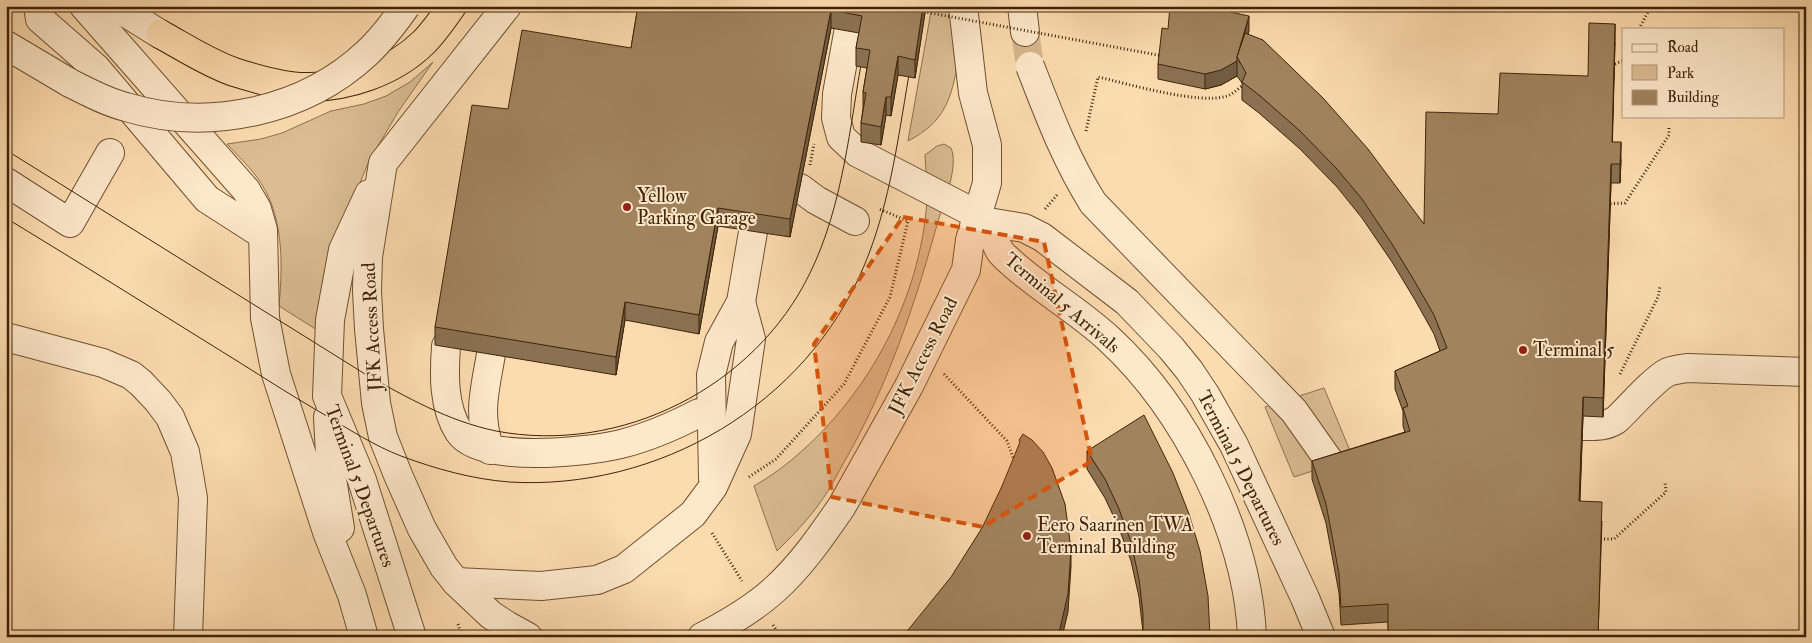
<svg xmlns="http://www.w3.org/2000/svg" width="1812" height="643" viewBox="0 0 1812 643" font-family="'IM FELL Double Pica',serif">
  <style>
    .green { fill: #dcbc92; stroke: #8e704d }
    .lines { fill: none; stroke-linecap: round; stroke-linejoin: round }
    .minor-tunnel { stroke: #d6b68d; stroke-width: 28; stroke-dasharray: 28 14; stroke-linecap: butt }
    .minor-casing { stroke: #6e5132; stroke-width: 30 }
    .highway-casing { stroke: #3f2308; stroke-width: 30 }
    .path { stroke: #3f2308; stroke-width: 3; stroke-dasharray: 1 2.5; stroke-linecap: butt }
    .minor { stroke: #fde8ca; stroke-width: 28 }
    .highway { stroke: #fcdbae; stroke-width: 28 }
    .tram { stroke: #3f2308; stroke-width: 1 }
    .minor-bridge-casing { stroke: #6e5132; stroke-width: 30; stroke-linecap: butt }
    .path-bridge { stroke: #3f2308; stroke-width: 3; stroke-dasharray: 1 2.5; stroke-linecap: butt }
    .minor-bridge { stroke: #fde8ca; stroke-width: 28 }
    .wall { fill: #8a7151; stroke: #3f2308 }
    .shaded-wall { fill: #715c42; stroke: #3f2308 }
    .building { fill: #a1835e; stroke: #3f2308 }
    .marked { fill: #d7540c; fill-opacity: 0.2; stroke: #d7540c; stroke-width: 4; stroke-dasharray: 10 6; stroke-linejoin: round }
    .poi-dot { fill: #8f2418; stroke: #fde8ca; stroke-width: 2 }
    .labels { text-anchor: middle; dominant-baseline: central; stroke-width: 4; stroke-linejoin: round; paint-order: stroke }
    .poi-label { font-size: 19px; fill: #3f2308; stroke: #fde8ca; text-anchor: start }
    .street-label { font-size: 19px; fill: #3f2308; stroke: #fde8ca }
  </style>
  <rect width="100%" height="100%" fill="#fcdbae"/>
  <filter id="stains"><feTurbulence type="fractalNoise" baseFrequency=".004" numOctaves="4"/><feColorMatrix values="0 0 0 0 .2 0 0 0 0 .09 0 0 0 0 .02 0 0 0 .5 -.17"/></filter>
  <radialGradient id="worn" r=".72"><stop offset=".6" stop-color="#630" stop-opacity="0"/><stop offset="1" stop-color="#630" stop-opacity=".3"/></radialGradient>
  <!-- green -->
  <g class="green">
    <path d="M932,6h36c-3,18 -7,36 -10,54 -6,38 -13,62 -50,81z"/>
    <path d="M433,62l-35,50 -29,49 -34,83 -18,86 -38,-24c4,-43 5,-94 -23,-130 -8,-11 -19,-21 -29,-32l34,-5 21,-6 49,-22 33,-7 22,-8 24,-14z"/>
    <path d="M944,144l7,4c8,17 -7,55 -13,73 -23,84 -51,167 -95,243 -7,12 -13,25 -21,36 -13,19 -29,35 -45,51l-23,-65c12,-7 24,-15 35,-24 75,-61 127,-154 137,-250 2,-19 0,-38 -1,-57l12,-9z"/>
    <polygon points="1324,388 1353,458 1294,477 1265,407"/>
  </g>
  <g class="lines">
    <!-- minor-tunnel -->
    <polyline class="minor-tunnel" points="1025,32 1030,66"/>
    <defs>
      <g id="minor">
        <polyline points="38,6 40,19 96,68 207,199 263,235"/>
        <polyline points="84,6 246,190 257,209 263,230 265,318 276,374 327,532 352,595 364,637"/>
        <polyline points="115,6 160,34"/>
        <polyline points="507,6 383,163 368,257 367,291 369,329 376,403 383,437 398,475 422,529 444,567 456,582 491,615 508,626 528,637"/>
        <path d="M853,6l-16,88 -1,24 5,19 17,16 118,61c4,2 10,5 12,9 6,8 6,20 12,28 3,5 9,9 13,13 30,27 66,47 96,75 76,70 139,194 143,298"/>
        <polyline points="1022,6 1025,32"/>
        <polyline points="6,45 70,83"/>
        <polyline points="6,182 70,223 110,153"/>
        <polyline points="800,188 816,200 855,221"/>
        <polyline points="369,194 343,250 330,320 327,396 362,480 412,637"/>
        <polyline points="988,222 1024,228 1042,237 1127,302 1171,348 1189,370 1205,394 1234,445 1305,598 1321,637"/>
        <polyline points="6,337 103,363 131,375 141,383 158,401 170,417 185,452 193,498 188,637"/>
        <path d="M446,346c-2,28 -3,61 13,86 21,32 129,20 162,12 28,-7 53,-18 78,-31"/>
        <polyline points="328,417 331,473 340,528"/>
        <path d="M1582,426c13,0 23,1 34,-6 12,-11 39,-42 52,-48 6,-2 13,-3 19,-4l119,4"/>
        <path d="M490,450c-13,-36 -5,-60 1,-96"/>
        <polyline points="713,478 711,375 719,342 741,302 753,232"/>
        <polyline points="456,582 541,586 597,580 624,569 693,514 713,487 737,434 751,339 741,302"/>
        <path d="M702,637c25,-13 51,-28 72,-47 27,-24 48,-55 68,-84l67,-120 57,-116 4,-30 17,-57v-38l-14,-52 -10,-87"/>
      </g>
      <path id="highway" d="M160,34c24,13 48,29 74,38 22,7 49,15 71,15 41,1 89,-15 119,-45 10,-10 19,-23 28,-36"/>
    </defs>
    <!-- minor casing -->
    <use href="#minor" class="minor-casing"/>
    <!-- highway casing -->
    <use href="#highway" class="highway-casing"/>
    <!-- path -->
    <g class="path">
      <polyline points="1639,29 1651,6"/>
      <polyline points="1615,64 1622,61 1623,58"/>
      <path d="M1086,131l12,-54c31,7 101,28 129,19 6,-2 11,-7 16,-11"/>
      <polyline points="810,165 814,144"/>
      <polyline points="1607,204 1625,203 1669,135 1669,127"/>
      <polyline points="1045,209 1057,195"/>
      <polyline points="944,374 1007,441 1014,460"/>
      <polyline points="1620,374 1658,297 1660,286"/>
      <polyline points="749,477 776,459 844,384 890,297 908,221 879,209"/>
      <polyline points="712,533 742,581"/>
      <polyline points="1597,539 1614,539 1666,492 1665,482"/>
      <polyline points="458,624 462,637"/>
      <polyline points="773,625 781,637"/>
    </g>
    <!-- minor -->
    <use href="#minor" class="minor"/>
    <!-- highway -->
    <use href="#highway" class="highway"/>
    <!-- tram -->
    <g class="tram">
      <path d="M6,150l359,224c41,23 83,47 131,57 125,24 259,-44 314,-158 33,-67 40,-148 53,-220"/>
      <path d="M6,218c79,48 157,97 236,146 27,17 55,35 83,51 25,15 50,31 76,41 35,13 71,23 108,26 149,9 297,-77 355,-216 27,-64 35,-135 47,-203"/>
    </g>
    <defs>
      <g id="minor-bridge">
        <path d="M1030,66c19,49 35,92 63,137l201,208 43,61 9,16"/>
        <path d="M70,83c18,9 36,19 56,24 82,25 178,5 241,-54 15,-14 27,-30 39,-47"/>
      </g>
    </defs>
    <!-- minor-bridge casing -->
    <use href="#minor-bridge" class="minor-bridge-casing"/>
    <!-- path-bridge -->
    <polyline class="path-bridge" points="921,14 925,12 1163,56"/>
    <!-- minor-bridge -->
    <use href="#minor-bridge" class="minor-bridge"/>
  </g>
  <!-- wall -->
  <g class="wall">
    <polygon points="638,6 926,6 915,78 898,75 891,116 886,115 881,145 861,142 861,123 863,109 863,92 867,68 856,66 856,48 859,33 831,28 790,237 718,226 699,334 625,320 616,375 435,345 435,327 508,109 631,48"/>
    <polygon points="1249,30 1248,34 1424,224 1498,114 1588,76 1615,42 1612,142 1621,160 1620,183 1611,183 1603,417 1583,416 1580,501 1602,521 1598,637 1388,637 1388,622 1341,625 1339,593 1326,523 1312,479 1312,461 1405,432 1403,426 1403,411 1395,389 1395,371 1440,351 1434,334 1415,300 1392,262 1362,218 1337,187 1300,149 1259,113 1242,100 1242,83 1237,76 1221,85 1205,89 1158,79 1158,64"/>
    <polygon points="1087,451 1210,637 1143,632 1139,597 1131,561 1119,528 1105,498 1087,469"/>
  </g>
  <!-- shaded-wall -->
  <g class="shaded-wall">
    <polygon points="923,6 926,6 915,78 915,60"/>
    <polygon points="831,10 831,28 790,237 790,219"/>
    <polygon points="1249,16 1249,30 1240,63 1238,58"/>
    <polygon points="1615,24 1615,42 1612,160 1612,142"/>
    <polygon points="898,56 898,75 891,116 891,97"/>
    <polygon points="1237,61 1237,76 1221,85 1205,89 1205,74"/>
    <polygon points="886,97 886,115 881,145 881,127"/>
    <polygon points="1621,142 1621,160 1620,183 1620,164"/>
    <polygon points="1611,164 1611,183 1603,417 1603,398"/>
    <polygon points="718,208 718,226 699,334 699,315"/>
    <polygon points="625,302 625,320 616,375 616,357"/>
    <polygon points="1583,397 1583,416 1579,519 1579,501"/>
    <polygon points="1071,549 1071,567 1068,612 1062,637 1058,637"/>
  </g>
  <!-- building -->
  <g class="building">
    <polygon points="638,6 923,6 915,60 898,56 891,97 886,97 881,127 861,123 866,93 863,92 870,50 856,48 862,16 831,10 790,219 718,208 699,315 625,302 616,357 435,327 472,105 508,109 522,30 631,48"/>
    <polygon points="1170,6 1201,6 1249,16 1237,57 1237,61 1221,70 1205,74 1158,64 1162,28 1168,29"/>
    <polygon points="1589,23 1615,24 1612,142 1621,142 1620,164 1611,164 1603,398 1583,397 1579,501 1602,502 1598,637 1388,637 1388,604 1341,607 1339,574 1333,541 1326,504 1312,461 1410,431 1403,408 1408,406 1395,371 1447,348 1434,315 1415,282 1392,244 1362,199 1337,169 1300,131 1259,95 1242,82 1246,73 1237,57 1245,33 1263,40 1323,98 1368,149 1424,224 1426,112 1498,114 1500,73 1588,76"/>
    <polygon points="1144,415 1173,473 1189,514 1200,551 1208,596 1210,637 1143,637 1143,614 1139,579 1131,542 1119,509 1105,479 1087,451"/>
    <polygon points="1023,434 1032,440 1043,452 1052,468 1065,504 1071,549 1068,594 1058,637 904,637 908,630 951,577 982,528 1002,486 1020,442 1019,440"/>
  </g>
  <!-- marked area -->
  <path class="marked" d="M903,217l141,25 48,219 -109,66 -151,-30 -18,-153z"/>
  <!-- markers -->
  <g class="poi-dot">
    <circle cx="627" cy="207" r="5"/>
    <circle cx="1523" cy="350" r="5"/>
    <circle cx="1027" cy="536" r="5"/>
  </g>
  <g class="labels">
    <!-- poi labels -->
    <g class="poi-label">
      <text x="637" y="196">Yellow<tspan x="637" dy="22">Parking Garage</tspan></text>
      <text x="1533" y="350">Terminal 5</text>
      <text x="1037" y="525">Eero Saarinen TWA<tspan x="1037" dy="22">Terminal Building</tspan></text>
    </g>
    <!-- street labels -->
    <g class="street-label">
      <text transform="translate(1062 303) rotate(40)">Terminal 5 Arrivals</text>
      <text transform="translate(372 327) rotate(-93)">JFK Access Road</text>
      <text transform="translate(923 356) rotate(-63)">JFK Access Road</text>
      <text transform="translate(1241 468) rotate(63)">Terminal 5 Departures</text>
      <text transform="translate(360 486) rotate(70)">Terminal 5 Departures</text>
    </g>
  </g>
  <!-- margin -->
  <rect width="1812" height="643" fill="none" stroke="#fcdbae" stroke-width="25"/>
  <rect x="8" y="8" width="1797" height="628" fill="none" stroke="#3f2308" stroke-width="2.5"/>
  <rect x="12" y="12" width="1787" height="618" fill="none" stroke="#3f2308"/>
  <!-- legend -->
  <rect x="1622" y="28" width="162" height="90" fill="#fde8ca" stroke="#b1997c"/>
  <rect x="1632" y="44" width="25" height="8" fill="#fde8ca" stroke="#b1997c"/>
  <text x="1667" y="52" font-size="15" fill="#3f2308">Road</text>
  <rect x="1632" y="65" width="25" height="15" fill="#dcbc92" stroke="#b1997c"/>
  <text x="1667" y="78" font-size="15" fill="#3f2308">Park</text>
  <rect x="1632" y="90" width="25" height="15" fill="#a1835e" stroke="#b1997c"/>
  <text x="1667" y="102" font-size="15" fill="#3f2308">Building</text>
  <rect width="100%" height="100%" filter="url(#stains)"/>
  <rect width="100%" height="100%" fill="url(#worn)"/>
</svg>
